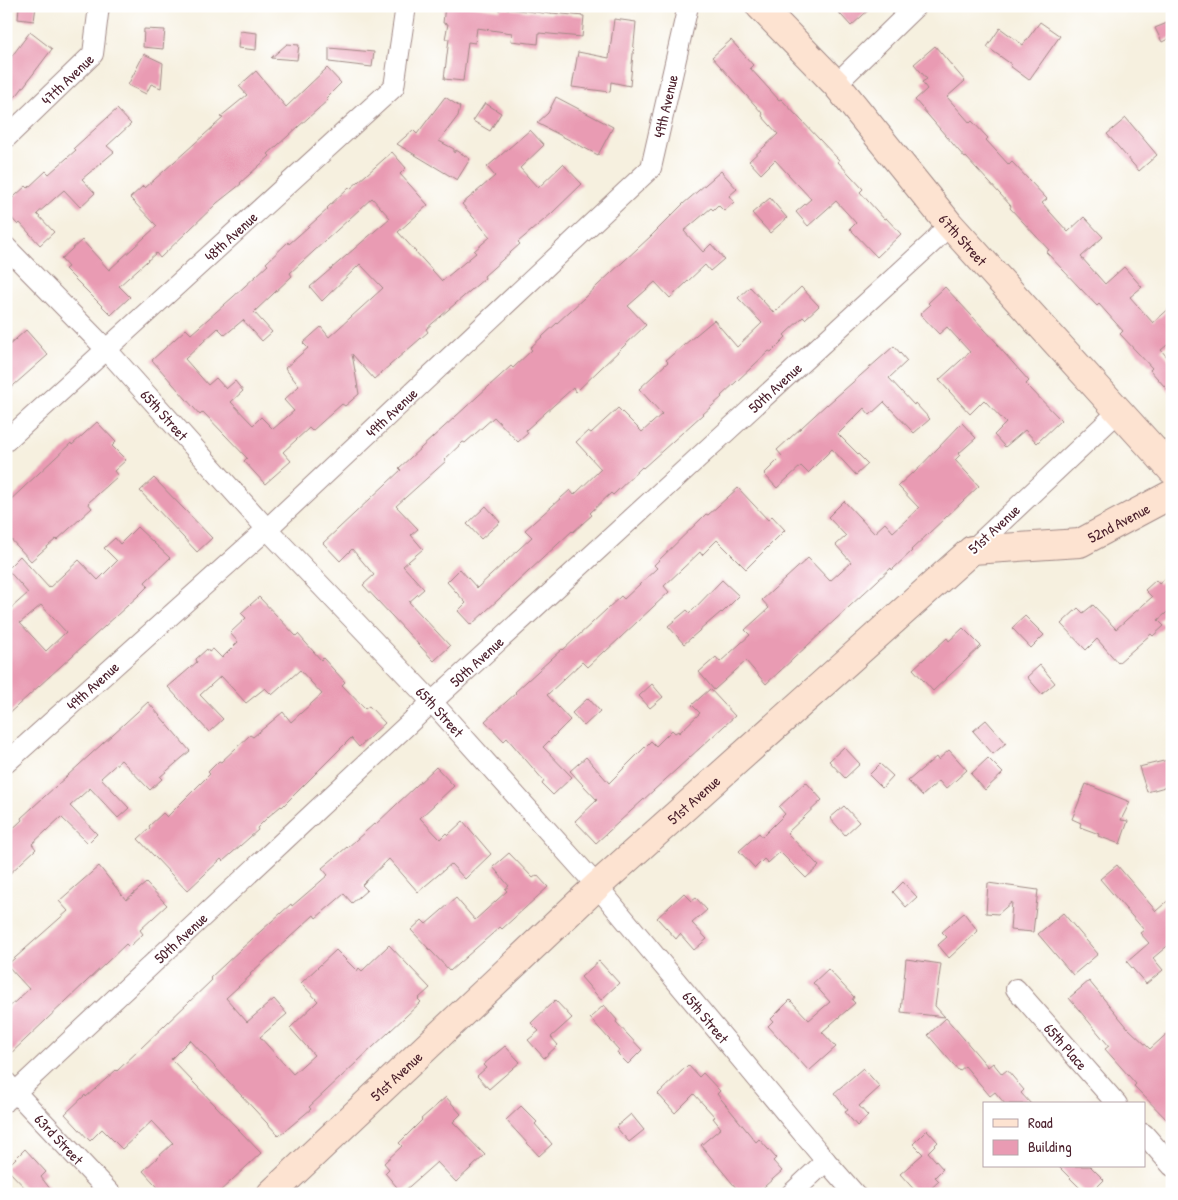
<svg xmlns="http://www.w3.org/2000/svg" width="1178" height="1200" viewBox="0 0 1178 1200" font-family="'Patrick Hand',sans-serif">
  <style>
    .building { fill: #e99bb3; fill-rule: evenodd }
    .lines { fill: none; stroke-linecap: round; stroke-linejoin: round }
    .street-casing { stroke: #a08885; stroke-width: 22 }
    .secondary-casing { stroke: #a08885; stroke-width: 30 }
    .street { stroke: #fff; stroke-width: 20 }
    .secondary { stroke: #fde3d1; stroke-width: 28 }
    .labels { text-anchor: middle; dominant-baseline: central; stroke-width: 4; stroke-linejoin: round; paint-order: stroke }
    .street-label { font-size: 15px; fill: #4a1f2b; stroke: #fff }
  </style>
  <rect width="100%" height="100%" fill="#fff"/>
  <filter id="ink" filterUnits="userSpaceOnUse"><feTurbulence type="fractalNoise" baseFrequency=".02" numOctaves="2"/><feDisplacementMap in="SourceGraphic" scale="10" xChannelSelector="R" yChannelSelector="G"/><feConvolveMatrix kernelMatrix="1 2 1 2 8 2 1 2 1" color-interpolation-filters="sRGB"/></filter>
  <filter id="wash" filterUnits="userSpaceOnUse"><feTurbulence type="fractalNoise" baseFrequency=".0096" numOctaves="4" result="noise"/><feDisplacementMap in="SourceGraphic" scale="20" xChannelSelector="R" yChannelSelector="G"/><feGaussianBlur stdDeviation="1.12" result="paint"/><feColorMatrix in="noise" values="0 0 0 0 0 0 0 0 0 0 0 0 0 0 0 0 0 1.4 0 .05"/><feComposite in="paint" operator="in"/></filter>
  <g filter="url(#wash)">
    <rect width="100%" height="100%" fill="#f6f0df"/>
    <g id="blocks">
      <!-- building -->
      <g class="building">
        <polygon points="19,6 36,6 34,21 18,19"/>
        <polygon points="445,6 472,6 500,10 501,8 551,14 551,13 584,16 582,37 539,33 538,44 511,41 512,33 477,28 475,43 468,42 463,81 444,79 449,39 445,39 448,24 443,23"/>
        <polygon points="833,6 873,6 851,26"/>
        <polygon points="614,19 636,22 630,86 611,82 610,92 572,87 578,52 609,58"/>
        <polygon points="1172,21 1172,37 1162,42 1155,28"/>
        <polygon points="1040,22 1060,36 1029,80 1010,66 1011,64 987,47 1000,28 1023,45"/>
        <polygon points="144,29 165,30 163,49 143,47"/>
        <polygon points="240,31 257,33 256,50 238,48"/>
        <polygon points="30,32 52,49 18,94 6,105 6,64"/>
        <polygon points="731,40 753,65 750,68 779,100 781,99 839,160 838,162 863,189 860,192 884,219 886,218 901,234 877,257 850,229 856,223 836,201 808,226 796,212 811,199 775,160 761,174 749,161 778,134 762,116 763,114 712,57"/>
        <polygon points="287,44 299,45 297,60 271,58"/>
        <polygon points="935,46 965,81 947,97 970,123 972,121 988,138 986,140 1009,165 1012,162 1047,199 1042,203 1068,232 1084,217 1103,237 1081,257 1105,284 1124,267 1142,287 1130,297 1153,323 1172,306 1172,341 1161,350 1172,363 1172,395 1150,370 1152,368 1120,334 1123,331 1099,304 1097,306 1046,252 1049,250 1010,208 1011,206 966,157 965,158 915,100 927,89 922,82 927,79 914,64"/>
        <polygon points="329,48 374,52 372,67 329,62"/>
        <polygon points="144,54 163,63 161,88 151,84 146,94 128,85"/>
        <polygon points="327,68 341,83 326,98 328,100 268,154 270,156 240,183 241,184 217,203 160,258 156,253 119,286 130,297 111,315 65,269 68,267 61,259 82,240 109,270 157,226 130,198 143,186 145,188 223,118 220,117 247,95 239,86 256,71 286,107"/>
        <polygon points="445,97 460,107 458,116 439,141 454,149 454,153 456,150 470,159 457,180 397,144 413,130 417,134"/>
        <polygon points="556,97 613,127 598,155 537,123 548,113"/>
        <polygon points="485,103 501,113 490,131 473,121"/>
        <polygon points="117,109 131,124 107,146 114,152 82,179 95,193 80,207 64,190 37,214 54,232 40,245 20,223 18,225 6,212 6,204 26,186 28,188 46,171 49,174 76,150 74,148"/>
        <polygon points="1126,118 1157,155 1139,171 1107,134"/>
        <path d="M530,130l14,15 -24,23 18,20 25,-24 19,20 -31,30 -33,28 2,2 -36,32 1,2 -59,51 2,3 -54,47 -22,-25 7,40 -14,12 -3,-2 -30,27 -3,-3 -26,24 8,9 -26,23 -21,-23 3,-3 -44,-46 -3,3 -48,-55 34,-31 5,5 42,-37 35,-32 -2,-2 22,-21 1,2 39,-35 -1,-1 22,-21 1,2 42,-37 14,16 -6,6 28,31 -30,27 44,49 34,-28 -2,-2 16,-14 -28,-33 33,-28 -8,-9zM372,198l18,20 -80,69 12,14 38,-37 23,24 -54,49 -8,-10 -18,16 5,5 -23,20 14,18 -15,14 10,11 -21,18 -12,-12 -8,8 -22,-23 12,-11 -8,-10 -9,8 -10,-11 -8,7 -23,-26 33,-31 7,7 18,-15 19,21 10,-9 -18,-20 38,-36 -2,-3z"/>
        <polygon points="721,171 737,189 729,196 734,202 724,211 718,205 713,210 711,208 684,231 703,252 711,244 724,259 710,271 705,265 670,298 655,282 628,306 646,325 576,392 573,388 526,430 528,433 518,442 494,417 465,443 463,442 444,460 446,461 396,506 418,529 411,535 423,549 403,566 424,589 409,602 450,646 434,661 363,585 374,575 352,549 340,561 323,543 401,470 399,468 511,366 513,368 532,350 530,348 651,236 683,204"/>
        <polygon points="770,198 787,218 770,233 752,213"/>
        <polygon points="750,287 774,313 801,287 819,306 805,319 803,317 784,335 786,337 771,352 769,351 721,396 722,397 643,468 642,467 613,495 611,493 590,513 592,515 573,532 572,531 471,625 458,611 466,603 447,582 460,569 477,588 532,537 525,530 570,490 574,495 601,469 576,442 588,431 591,433 618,408 642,432 662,414 639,389 668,362 666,360 714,320 737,347 762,323 738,298"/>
        <polygon points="945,287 998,344 997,345 1029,381 1026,384 1061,420 1037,443 1025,430 1005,447 994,435 1006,423 984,400 970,414 939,380 970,352 947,327 939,334 920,314 930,305 928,303"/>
        <polygon points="26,330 48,355 6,392 6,348"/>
        <polygon points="894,346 907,361 889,378 914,405 915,403 930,419 914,433 884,402 870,415 864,408 838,434 868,464 856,475 832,449 808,473 801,466 777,488 764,474 782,456 777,450 827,404 827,405"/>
        <polygon points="97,422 116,442 112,446 126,460 114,471 118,476 88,503 92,508 57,540 56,539 31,561 6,534 6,504 71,443 72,445"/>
        <polygon points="962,423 976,438 958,454 960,455 955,460 979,486 911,550 912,551 892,570 891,568 766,684 746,661 714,690 699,672 716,657 720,662 750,635 745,630 769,608 762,600 808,558 830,581 851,562 836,545 846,536 828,517 844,501 874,533 885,523 893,532 919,508 898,486 912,473 913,474"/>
        <polygon points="154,478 212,538 197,552 140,491"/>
        <polygon points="738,488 768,520 772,516 785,530 746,569 717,540 702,555 700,552 664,586 669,592 605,652 604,651 587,667 582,662 547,695 570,720 543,747 572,777 553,795 542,784 544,781 507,738 504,741 485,721 516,693 515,692 562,649 563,650 621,596 624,599 657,568 654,565 706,514 708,515"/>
        <polygon points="486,506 500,522 481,539 467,524"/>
        <path d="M137,527l33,31 -25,24 3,4 -10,10 -132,120v-109l3,3 19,-17 -21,-24 13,-13 29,32 30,-28 19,20 19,-19 -13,-13 11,-10 5,6zM41,605l25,27 -20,19 -26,-28z"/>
        <polygon points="1172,573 1172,608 1158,620 1164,626 1153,636 1151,634 1118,663 1097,639 1086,650 1061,624 1078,608 1083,613 1093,605 1116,629 1152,597 1145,590 1156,580 1159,584"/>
        <polygon points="722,580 739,596 722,613 721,612 684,644 668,626 687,610 690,613"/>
        <polygon points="259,597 296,636 298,634 321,660 323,658 345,682 342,685 365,709 369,706 385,723 359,747 351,738 282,807 281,806 269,816 257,828 258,830 223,861 221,859 187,891 138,839 150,828 149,826 163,813 167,817 210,774 208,772 219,761 221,762 250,735 253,737 283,712 291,722 322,694 300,670 272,695 265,688 246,703 221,676 200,695 223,719 209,732 168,687 197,662 196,659 207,649 209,652 213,649 222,658 238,642 230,633 246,618 241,613"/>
        <polygon points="1025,616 1044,635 1031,648 1012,628"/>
        <polygon points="963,628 981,646 933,691 913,669 947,638 949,641"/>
        <polygon points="1040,665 1055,683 1042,694 1027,677"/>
        <polygon points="652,684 663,697 650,708 639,696"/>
        <polygon points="710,689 735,716 596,843 575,821 597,800 570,771 586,757 609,783 651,741 656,746 672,730 675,733 678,731 679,733 700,713 692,705"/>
        <polygon points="588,698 600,711 584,726 572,713"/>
        <polygon points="148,702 190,751 160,777 162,779 150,790 121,760 101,778 129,808 118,818 90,788 70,806 97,834 88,843 61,817 32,844 36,849 6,877 6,835 22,820 21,818"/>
        <polygon points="986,720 1006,743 993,754 973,731"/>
        <polygon points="844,747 860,764 845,778 829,761"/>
        <polygon points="949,750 967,770 946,789 939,781 922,796 908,781 936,757 938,760"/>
        <polygon points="988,758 1003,773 985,790 971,774"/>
        <polygon points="1172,759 1172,785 1147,792 1139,767"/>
        <polygon points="880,764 893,776 882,788 869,775"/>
        <polygon points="436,767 454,786 420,818 440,839 446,833 448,835 463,821 491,854 465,879 451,864 418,892 389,859 362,885 367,890 352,903 344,894 316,918 314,915 250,974 251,975 226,998 247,1022 274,999 287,1014 260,1037 293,1074 314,1055 290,1028 318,1001 301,983 336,950 357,971 359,968 362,971 389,945 430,988 418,999 421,1002 309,1107 311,1109 279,1136 190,1040 171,1059 261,1153 217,1194 164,1194 143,1171 173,1143 152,1121 122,1149 102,1129 90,1141 65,1114 85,1095 86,1097 116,1070 117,1071 212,980 210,978 241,949 291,904 292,906 328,875 322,868 347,847 347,848 374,824 375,825"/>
        <polygon points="806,782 822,800 787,833 819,866 806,878 780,852 768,863 764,859 755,868 739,851 759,833 762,837 785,814 779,807"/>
        <polygon points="1086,784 1130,802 1121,820 1128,821 1120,844 1098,836 1099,834 1080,827 1081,823 1072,819"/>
        <polygon points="844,806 859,822 845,835 830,818"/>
        <polygon points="509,853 533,878 537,875 548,887 502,929 500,927 450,971 411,930 422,920 426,924 456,898 475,920 507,891 505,889 509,886 493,867"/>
        <polygon points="1117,865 1156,911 1172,897 1172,942 1153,958 1163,970 1146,984 1127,962 1149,943 1140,933 1144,930 1100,879"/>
        <polygon points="99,866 126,900 146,883 167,905 140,930 143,934 129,947 126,944 6,1058 6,1010 29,989 7,965 68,911 59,901"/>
        <polygon points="903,882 917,897 906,907 893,892"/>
        <polygon points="988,883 1038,890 1033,932 1010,930 1012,902 998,914 986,913"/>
        <polygon points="684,893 692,901 696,898 707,910 692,923 707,939 694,950 680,934 676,939 657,918"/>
        <polygon points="964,913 978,931 949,958 938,945 947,937 942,932"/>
        <polygon points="1063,913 1098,954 1073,975 1038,934"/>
        <polygon points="906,959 941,964 935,1006 945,1017 901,1012"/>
        <polygon points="599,961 619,983 601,1000 581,977"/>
        <polygon points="828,969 854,997 852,1000 855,1003 822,1032 836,1047 809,1071 768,1026 773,1021 771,1019 790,1000 809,1020 830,1002 813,983"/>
        <polygon points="1089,981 1128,1028 1150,1049 1172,1029 1172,1125 1134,1086 1136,1084 1105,1049 1109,1046 1069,998"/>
        <polygon points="555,1000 572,1018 551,1037 558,1045 544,1058 528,1040 539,1031 531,1023"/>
        <polygon points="604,1005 617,1020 616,1022 642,1050 628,1064 617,1053 619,1050 590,1018"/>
        <polygon points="946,1018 988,1067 993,1063 1002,1074 1007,1070 1024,1090 1021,1093 1031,1104 1005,1104 995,1092 990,1096 965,1066 959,1071 928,1035"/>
        <polygon points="505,1046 520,1062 489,1089 477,1076 486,1068 483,1065"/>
        <polygon points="688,1065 699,1077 703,1073 720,1091 717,1094 756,1142 759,1139 776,1158 773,1161 782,1171 756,1194 741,1194 701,1145 721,1128 713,1118 715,1117 694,1094 675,1113 658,1094"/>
        <polygon points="863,1068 880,1087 859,1106 868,1116 857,1126 845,1112 848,1110 834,1093"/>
        <polygon points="446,1097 461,1114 453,1122 485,1155 456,1182 437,1162 402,1193 385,1173 389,1169 384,1163 402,1146 399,1143 422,1120 421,1119"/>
        <polygon points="521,1106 537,1122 535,1124 552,1144 539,1156 506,1120"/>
        <polygon points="631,1114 644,1130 629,1142 616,1127"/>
        <polygon points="927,1130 938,1142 928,1152 943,1169 935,1177 939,1181 925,1194 918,1194 900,1174 923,1154 913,1144"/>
        <polygon points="25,1149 46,1172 41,1177 54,1194 31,1194 6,1168"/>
        <polygon points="1058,1166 1090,1166 1104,1180 1090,1194 1086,1194"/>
      </g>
    </g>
  </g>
  <g filter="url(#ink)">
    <use href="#blocks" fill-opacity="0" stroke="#a08885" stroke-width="1"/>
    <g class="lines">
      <defs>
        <g id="street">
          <polyline points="836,84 916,6"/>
          <path id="s1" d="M6,138l87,-84 6,-48"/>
          <path id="s2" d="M6,247l100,102 161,180 165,173 165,184 229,275 29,33"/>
          <path id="s3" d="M6,441l388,-354 12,-81"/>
          <polyline points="972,550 1119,411"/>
          <path id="s4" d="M6,763l261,-234 384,-361 37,-162"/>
          <path id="s5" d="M1016,989l101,115"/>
          <path id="s6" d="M6,1082l105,112"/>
          <path id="s7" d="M6,1101l426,-399 501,-460 16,-18"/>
          <polyline points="1144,1134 1172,1166"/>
          <polyline points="791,1194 826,1161"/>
        </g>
        <g id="secondary">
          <path id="s8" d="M760,6l76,78 113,140 223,246"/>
          <path id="s9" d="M271,1194l326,-308 375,-336 108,-7 92,-49"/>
        </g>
      </defs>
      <!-- street casing -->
      <use href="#street" class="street-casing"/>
      <!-- secondary casing -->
      <use href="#secondary" class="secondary-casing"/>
      <!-- street -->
      <use href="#street" class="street"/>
      <!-- secondary -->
      <use href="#secondary" class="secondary"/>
    </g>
  </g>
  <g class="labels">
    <!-- street labels -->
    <g class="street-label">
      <text stroke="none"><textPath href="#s1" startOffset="85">47th Avenue</textPath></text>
      <text stroke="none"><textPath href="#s4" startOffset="941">49th Avenue</textPath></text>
      <text stroke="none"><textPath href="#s3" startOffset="304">48th Avenue</textPath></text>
      <text stroke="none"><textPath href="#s8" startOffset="310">67th Street</textPath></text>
      <text stroke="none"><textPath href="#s7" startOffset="1049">50th Avenue</textPath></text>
      <text stroke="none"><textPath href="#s4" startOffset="521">49th Avenue</textPath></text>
      <text stroke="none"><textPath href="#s2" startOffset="231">65th Street</textPath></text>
      <text stroke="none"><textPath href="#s9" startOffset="1104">52nd Avenue</textPath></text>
      <text transform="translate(994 529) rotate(-43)">51st Avenue</text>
      <text stroke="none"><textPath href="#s7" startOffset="644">50th Avenue</textPath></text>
      <text stroke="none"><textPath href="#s4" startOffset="116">49th Avenue</textPath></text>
      <text stroke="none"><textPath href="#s2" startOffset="636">65th Street</textPath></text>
      <text stroke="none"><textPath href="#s9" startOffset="578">51st Avenue</textPath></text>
      <text stroke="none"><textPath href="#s7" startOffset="239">50th Avenue</textPath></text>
      <text stroke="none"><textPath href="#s2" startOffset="1041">65th Street</textPath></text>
      <text stroke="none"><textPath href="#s5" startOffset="76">65th Place</textPath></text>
      <text stroke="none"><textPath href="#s9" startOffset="172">51st Avenue</textPath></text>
      <text stroke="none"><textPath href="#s6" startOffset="78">63rd Street</textPath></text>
    </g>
  </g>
  <!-- margin -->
  <rect width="1178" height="1200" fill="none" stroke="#fff" stroke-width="25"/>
  <!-- legend -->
  <rect x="983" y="1102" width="162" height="65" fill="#ffffff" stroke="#b7a5aa"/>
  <rect x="993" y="1119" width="25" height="8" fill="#fde3d1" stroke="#b7a5aa"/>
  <text x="1028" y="1128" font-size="15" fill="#4a1f2b">Road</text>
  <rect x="993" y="1140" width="25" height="15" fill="#e99bb3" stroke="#b7a5aa"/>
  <text x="1028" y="1152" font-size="15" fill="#4a1f2b">Building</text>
</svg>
